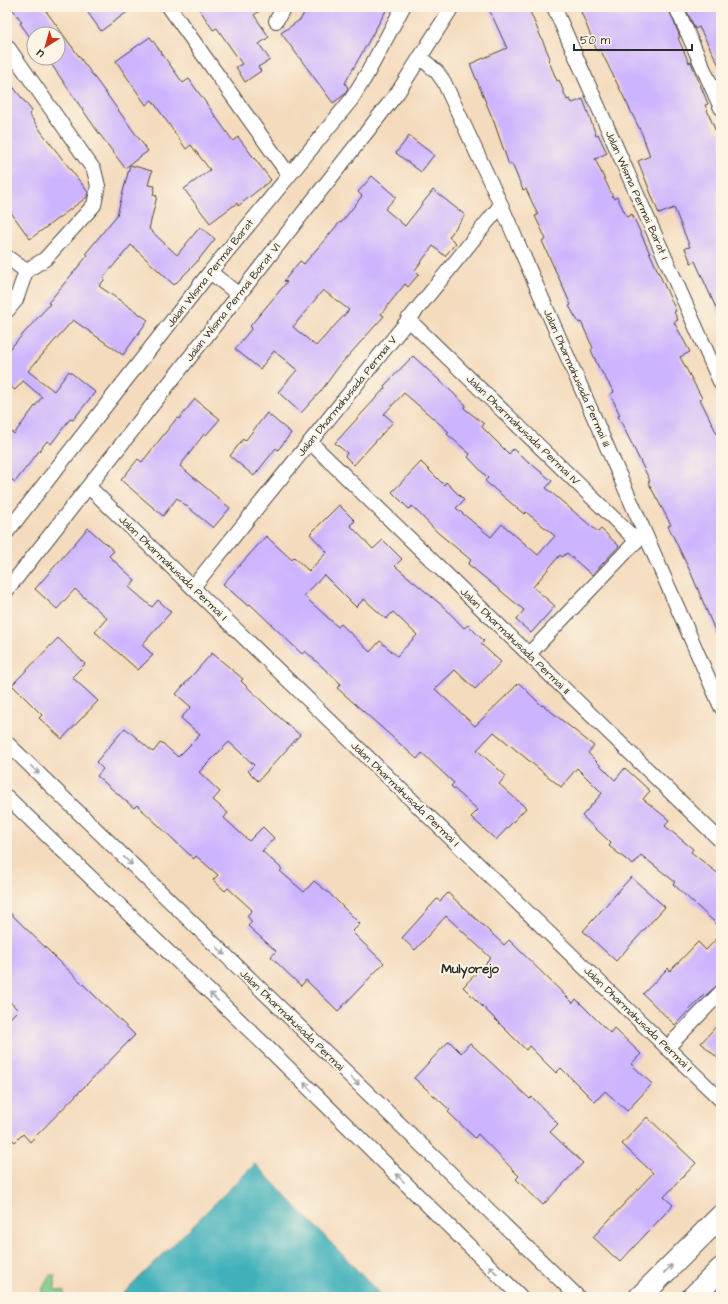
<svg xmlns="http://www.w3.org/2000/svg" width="728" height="1304" viewBox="0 0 728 1304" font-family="'Architects Daughter',sans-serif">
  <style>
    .green { fill: #7fcd8d; stroke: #557c5c }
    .water { fill: #41b1bb; stroke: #366e73 }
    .building { fill: #cdb4fe; fill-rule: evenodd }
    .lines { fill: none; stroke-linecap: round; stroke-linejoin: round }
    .minor-casing { stroke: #494541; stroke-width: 16 }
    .primary-casing { stroke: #494541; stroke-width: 24 }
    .minor { stroke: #fff; stroke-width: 14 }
    .primary { stroke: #fff; stroke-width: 22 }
    .oneway { stroke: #a0a0a0 }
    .labels { text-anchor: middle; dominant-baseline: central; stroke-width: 4; stroke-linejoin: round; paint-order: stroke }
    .street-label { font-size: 11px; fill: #2b2b2b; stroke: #fcf5e5 }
    .quarter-label { font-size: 13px; font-weight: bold; fill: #2b2b2b; stroke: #fcf5e5 }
  </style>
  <rect width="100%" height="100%" fill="#fcf5e5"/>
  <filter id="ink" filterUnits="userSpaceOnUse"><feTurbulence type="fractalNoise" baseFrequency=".025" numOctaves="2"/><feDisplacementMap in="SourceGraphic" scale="8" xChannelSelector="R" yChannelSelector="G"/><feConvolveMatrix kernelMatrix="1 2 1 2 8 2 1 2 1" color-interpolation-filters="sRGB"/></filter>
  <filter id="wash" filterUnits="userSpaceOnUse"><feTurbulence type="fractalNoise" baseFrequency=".012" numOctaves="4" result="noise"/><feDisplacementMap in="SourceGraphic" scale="16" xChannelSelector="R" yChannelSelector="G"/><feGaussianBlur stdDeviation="0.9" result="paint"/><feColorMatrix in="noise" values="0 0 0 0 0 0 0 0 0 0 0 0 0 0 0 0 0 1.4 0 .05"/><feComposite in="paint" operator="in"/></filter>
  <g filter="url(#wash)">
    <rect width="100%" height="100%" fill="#f4dbbe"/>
    <!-- green -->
    <polygon class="green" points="50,1275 55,1275 55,1290 64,1291 64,1297 42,1297 42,1290"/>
    <!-- water -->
    <polygon class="water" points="255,1164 383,1297 122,1297 122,1295"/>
    <g id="blocks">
      <!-- building -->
      <g class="building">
        <polygon points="11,7 43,7 148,151 125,168 98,132 47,58 58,58 58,34 34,34 32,40 20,23 22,22"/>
        <polygon points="84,7 134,7 101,31"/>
        <polygon points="198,7 265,7 254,15 269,37 259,44 270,60 258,67 261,71 245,82 236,67 242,64 217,28 213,30"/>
        <polygon points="307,7 388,7 345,83 348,88 344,95 333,103 281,33 301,19"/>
        <polygon points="488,7 528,7 550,58 548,59 557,81 559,80 567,100 570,99 572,103 583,99 596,135 598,134 607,153 595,159 614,199 617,197 627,217 632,214 676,311 674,312 678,320 674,322 690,352 680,357 702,398 700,399 721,442 721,645 691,573 668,526 671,525 648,482 650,481 618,416 620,415 610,394 614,392 598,366 591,350 593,348 581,322 579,323 569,306 571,305 542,241 546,239 535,216 538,215 526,189 523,190 512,164 509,165 494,122 470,64 507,48"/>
        <polygon points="579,7 668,7 680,37 678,38 689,63 691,62 708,104 705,105 716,132 721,129 721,319 695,261 691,263 685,248 690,247 674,208 659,214 638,161 650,156 642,134 600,49 597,51"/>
        <polygon points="685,7 721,7 721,69 699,27 695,29"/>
        <polygon points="150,37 183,83 189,79 233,141 238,137 271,180 238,206 237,203 210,223 184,189 210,170 191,145 186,149 152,100 146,105 116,61"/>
        <polygon points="7,79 32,111 29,114 43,134 88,192 87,197 30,239 7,207"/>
        <polygon points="409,136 434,155 421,172 396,153"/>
        <polygon points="130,165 152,171 148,185 155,186 153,195 157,196 149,229 177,255 200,227 215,239 195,264 174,285 131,245 103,278 105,279 99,286 148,320 123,355 73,320 28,371 54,391 69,371 95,392 73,420 70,419 51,444 47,441 15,482 7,476 7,428 14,434 42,397 23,381 15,390 7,384 7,352 50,304 48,303 88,255 86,253 117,215"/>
        <path d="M372,176l24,21 -11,12 20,17 28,-36 32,25 -16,22 7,6 -11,13 -12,-10 -18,24 4,4 -11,13 -3,-3 -24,30 3,2 -44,49 -19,26 -20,22 -23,-21 19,-22 -23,-19 -14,18 -25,-20 17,-21 -2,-2 37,-44 -3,-1 16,-20 4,3 36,-42 1,1 21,-27 -4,-4zM323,290l26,20 -33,36 -23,-19z"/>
        <polygon points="413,356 466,405 464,408 484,424 482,427 509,454 513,449 552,481 546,488 598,532 601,529 619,546 592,575 567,553 562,557 560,555 533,587 555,606 531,633 516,620 524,610 468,564 471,560 437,532 412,506 409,509 392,492 421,462 444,485 446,482 464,500 456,508 491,537 502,524 538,555 555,536 526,512 524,514 485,481 488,478 468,457 470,454 447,434 449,432 404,393 384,414 393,422 354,465 345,456 347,453 335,443 385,388 384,386"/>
        <polygon points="195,399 220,419 206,435 204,434 180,466 230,508 213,528 177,498 163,516 121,480 138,459 142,462 177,418 179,419"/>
        <polygon points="267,413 291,433 278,450 276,448 254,476 230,456 243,439 245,441"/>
        <path d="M339,505l16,16 -5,4 23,24 10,-9 19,19 -7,7 50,42 19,20 4,-3 16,16 -3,3 20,18 -26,27 -20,-19 -20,19 40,37 44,-43 23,23 1,-1 51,41 -6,7 27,27 10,-12 25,23 -7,8 26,21 -4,6 28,23 -2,3 30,24v52l-48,-44 2,-2 -34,-27 -8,10 -24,-19 2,-3 -29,-27 20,-23 -25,-25 -16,19 -67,-55 -17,18 29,26 -7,8 27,24 -30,32 -25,-23 7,-7 -27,-24 3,-3 -32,-30 -5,6 -80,-71 4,-4 -36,-33 -3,3 -52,-50 -2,2 -25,-22 43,-48 26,24 2,-3 15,14 18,-19 -17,-18zM324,575l32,32 8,-8 22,20 7,-7 24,23 -20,21 -17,-15 -10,11 -29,-28 -3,3 -34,-31z"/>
        <polygon points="88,528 114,551 109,556 135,580 129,587 152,607 158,600 171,612 142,645 153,655 138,670 95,632 107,618 75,589 57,609 35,589"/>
        <polygon points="58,638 85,664 72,677 98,701 62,739 39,718 42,715 12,685"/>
        <polygon points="212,653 243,679 241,681 271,710 300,735 258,781 248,771 254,765 229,742 199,772 220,792 213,800 228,813 224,818 249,841 263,827 274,838 262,851 282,869 280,871 304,892 314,881 329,893 360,924 352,932 384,963 338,1011 306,980 301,986 271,957 276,951 248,926 252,922 247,916 252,910 228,888 225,891 213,880 218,875 196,856 194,859 137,805 134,808 97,776 103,769 96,762 125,728 153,752 161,742 178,757 200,735 181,718 191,707 176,694"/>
        <polygon points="631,877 665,907 616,961 583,931"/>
        <polygon points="448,893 504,945 509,940 573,1003 576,999 610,1033 614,1028 641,1054 631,1064 652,1084 627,1111 605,1091 595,1102 561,1068 556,1073 529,1046 526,1050 463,987 491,958 446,916 415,950 402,938 437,899 440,901"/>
        <polygon points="7,910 135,1035 30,1142 23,1134 15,1142 7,1135 7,1021 18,1010 7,999"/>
        <polygon points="721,934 721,982 705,996 704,995 675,1025 643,994 668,968 670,971 698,942 706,950"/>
        <polygon points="721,1021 721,1061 701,1043"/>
        <polygon points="449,1041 461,1053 470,1043 530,1099 532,1097 558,1124 550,1132 583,1163 543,1205 516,1179 519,1176 478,1134 475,1138 448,1112 450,1110 414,1078"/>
        <polygon points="647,1117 696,1163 664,1197 673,1205 620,1262 593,1237 653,1173 622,1144"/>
      </g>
    </g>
  </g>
  <g filter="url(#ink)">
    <use href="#blocks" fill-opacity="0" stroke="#494541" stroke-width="1"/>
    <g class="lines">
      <defs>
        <g id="minor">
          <polyline points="169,7 289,175"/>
          <polyline points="554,7 721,384"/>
          <polyline points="676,7 721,108"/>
          <polyline points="276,21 284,7"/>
          <polyline points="7,46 94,170 98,186 94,205 45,259 26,271"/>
          <polyline points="421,58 437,72 444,82 501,205 721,707"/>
          <polyline points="7,257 26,271"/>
          <polyline points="210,272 238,294"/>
          <polyline points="7,311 16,300 26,271"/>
          <polyline points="408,319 637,541"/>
          <polyline points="310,442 721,841"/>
          <polyline points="89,487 721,1100"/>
          <polyline points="7,532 210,272 351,100 367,74 403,7"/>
          <polyline points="193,587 501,205"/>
          <polyline points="7,590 398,92 452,7"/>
          <polyline points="529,654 643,534"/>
          <polyline points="7,743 578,1297"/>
          <polyline points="7,797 267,1047 521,1297"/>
          <polyline points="667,1048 721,992"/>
        </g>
        <g id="primary">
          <polyline points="640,1297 721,1216"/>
          <polyline points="693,1297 721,1269"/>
        </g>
      </defs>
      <!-- minor casing -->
      <use href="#minor" class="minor-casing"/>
      <!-- primary casing -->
      <use href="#primary" class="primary-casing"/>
      <!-- minor -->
      <use href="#minor" class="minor"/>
      <!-- primary -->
      <use href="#primary" class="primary"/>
    </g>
    <!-- one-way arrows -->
    <defs><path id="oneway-shaft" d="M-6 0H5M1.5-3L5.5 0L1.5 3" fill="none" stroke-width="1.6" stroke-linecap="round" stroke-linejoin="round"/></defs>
    <g class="oneway">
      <use href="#oneway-shaft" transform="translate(35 770) rotate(44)"/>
      <use href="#oneway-shaft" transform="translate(128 861) rotate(44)"/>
      <use href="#oneway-shaft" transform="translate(221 951) rotate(44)"/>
      <use href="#oneway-shaft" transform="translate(214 997) rotate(-136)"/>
      <use href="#oneway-shaft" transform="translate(355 1081) rotate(44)"/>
      <use href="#oneway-shaft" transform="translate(308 1087) rotate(-135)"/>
      <use href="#oneway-shaft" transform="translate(400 1178) rotate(-135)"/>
      <use href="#oneway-shaft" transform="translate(668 1269) rotate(-45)"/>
      <use href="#oneway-shaft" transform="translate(493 1270) rotate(-136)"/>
    </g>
  </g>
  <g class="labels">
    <!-- street labels -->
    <g class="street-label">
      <text transform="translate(637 195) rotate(66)">Jalan Wisma Permai Barat I</text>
      <text transform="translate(210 273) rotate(-52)">Jalan Wisma Permai Barat</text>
      <text transform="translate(233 302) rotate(-52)">Jalan Wisma Permai Barat VI</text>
      <text transform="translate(577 378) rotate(66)">Jalan Dharmahusada Permai III</text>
      <text transform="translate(347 396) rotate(-51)">Jalan Dharmahusada Permai V</text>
      <text transform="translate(523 430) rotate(44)">Jalan Dharmahusada Permai IV</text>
      <text transform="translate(173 568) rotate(44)">Jalan Dharmahusada Permai I</text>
      <text transform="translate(515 641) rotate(44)">Jalan Dharmahusada Permai II</text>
      <text transform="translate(405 794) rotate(44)">Jalan Dharmahusada Permai I</text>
      <text transform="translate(638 1019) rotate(44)">Jalan Dharmahusada Permai I</text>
      <text transform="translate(292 1020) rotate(44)">Jalan Dharmahusada Permai</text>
    </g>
    <!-- quarter labels -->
    <g class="quarter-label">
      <text x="470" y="969">Mulyorejo</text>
    </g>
  </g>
  <!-- margin -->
  <rect width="728" height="1304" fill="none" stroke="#fcf5e5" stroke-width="24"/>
  <!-- north arrow -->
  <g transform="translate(46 46) rotate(217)"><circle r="19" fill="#fcf5e5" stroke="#a8a49b"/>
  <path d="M0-3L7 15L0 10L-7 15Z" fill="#c8321e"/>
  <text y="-6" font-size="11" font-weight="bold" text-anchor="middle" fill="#2b2b2b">U</text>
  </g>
  <!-- scale -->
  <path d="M574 44v6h118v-6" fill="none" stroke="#2b2b2b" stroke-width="2"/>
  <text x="580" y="44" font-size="12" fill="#2b2b2b" stroke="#fcf5e5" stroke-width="3" paint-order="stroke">50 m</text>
</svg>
